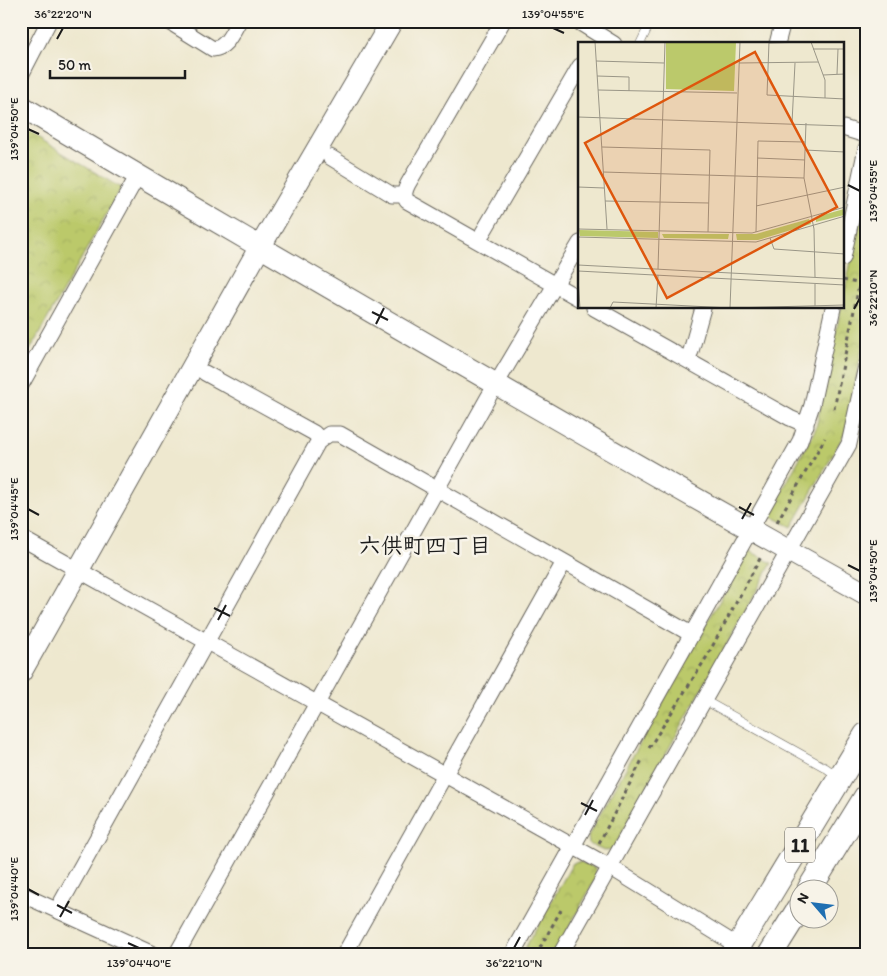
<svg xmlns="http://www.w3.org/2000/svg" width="887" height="976" font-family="Itim,'Klee One',sans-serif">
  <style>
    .park { fill: url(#park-crowns); stroke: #6c7244 }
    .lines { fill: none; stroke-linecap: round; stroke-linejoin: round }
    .lane-casing { stroke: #66635b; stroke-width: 9 }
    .street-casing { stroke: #66635b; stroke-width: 17 }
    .secondary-casing { stroke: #66635b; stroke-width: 23 }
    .primary-casing { stroke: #66635b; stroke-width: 26 }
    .path { stroke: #66635b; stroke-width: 3; stroke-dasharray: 4 4; stroke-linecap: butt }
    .lane { stroke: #fff; stroke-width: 8 }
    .street { stroke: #fff; stroke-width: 15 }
    .secondary { stroke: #fff; stroke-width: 21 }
    .primary { stroke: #fff; stroke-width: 24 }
    .ticks { fill: none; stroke: #1c1c1c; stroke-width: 2 }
    .labels { text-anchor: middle; stroke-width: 5; stroke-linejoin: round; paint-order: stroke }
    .shield { fill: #f7f3e8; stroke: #5e5c59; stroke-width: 1 }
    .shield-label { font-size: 20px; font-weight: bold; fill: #1c1c1c }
    .neighbourhood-label { font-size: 22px; font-weight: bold; fill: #1c1c1c; stroke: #f7f3e8 }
    .inset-road { fill: none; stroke: #9a9687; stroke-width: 1 }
    .view { fill: #de560d; fill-opacity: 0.15; stroke: #de560d; stroke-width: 2.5 }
    .inset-edge { fill: none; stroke: #1c1c1c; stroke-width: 2.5 }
    .neatline { fill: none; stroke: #1c1c1c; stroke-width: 2 }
    .ticks-label { font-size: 12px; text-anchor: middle; fill: #1c1c1c }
  </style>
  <defs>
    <pattern id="park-crowns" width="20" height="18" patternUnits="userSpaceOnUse" patternTransform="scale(1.25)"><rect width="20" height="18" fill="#bbc96b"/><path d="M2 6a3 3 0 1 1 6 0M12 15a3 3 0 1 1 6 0" fill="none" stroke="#a0ac5c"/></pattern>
  </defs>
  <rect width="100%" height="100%" fill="#f7f3e8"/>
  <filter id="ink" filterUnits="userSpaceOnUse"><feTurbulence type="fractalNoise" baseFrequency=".02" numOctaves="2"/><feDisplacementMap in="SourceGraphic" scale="10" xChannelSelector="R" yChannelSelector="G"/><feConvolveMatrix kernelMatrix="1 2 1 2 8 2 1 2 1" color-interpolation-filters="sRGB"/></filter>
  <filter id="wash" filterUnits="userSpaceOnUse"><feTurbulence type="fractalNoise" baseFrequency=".0096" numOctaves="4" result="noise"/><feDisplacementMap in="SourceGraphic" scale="20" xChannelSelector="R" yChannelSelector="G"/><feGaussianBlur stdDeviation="1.12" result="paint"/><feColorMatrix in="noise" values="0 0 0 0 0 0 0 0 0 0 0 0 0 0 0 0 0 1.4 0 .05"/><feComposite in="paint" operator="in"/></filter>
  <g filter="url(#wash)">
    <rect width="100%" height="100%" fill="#eee8cf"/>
    <!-- park -->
    <path class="park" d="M21,128L121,188L21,366Z
      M866,191V329L845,433L792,527L769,515L816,428L841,308H843V299Z
      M748,550L772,563L613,849L604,851L589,844L588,836Z
      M581,862L595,868L597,876L554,955H521L573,863Z"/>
  </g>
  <g filter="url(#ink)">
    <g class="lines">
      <defs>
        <path id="lane" d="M640,44L651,21
          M704,700L826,768L837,776"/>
        <path id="street" d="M168,21L213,49C227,48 232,32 239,21
          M503,21L408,184C405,190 403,195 407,201L580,299
          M577,21L614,44
          M777,44L783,21
          M21,75L49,21
          M843,128L866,135
          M330,157L392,195H405
          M478,241L580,66
          M843,258L866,148
          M594,308L790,418L806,425
          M687,360L691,351L703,308
          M205,373L314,433L321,440
          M21,385L138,175
          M21,538L610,867L738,946
          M21,894L155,955
          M57,910L318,442L329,434H340L691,634
          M176,955L489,396L580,243
          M344,955L564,562
          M512,955L800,441L812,405L833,308
          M560,955L849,444L866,366"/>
        <path id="secondary" d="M21,106C301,272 582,436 866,594
          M21,672L260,247L392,21"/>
        <path id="primary" d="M810,888L866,797
          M733,955L866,735
          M770,955L800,907"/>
      </defs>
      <!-- lane casing -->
      <use href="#lane" class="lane-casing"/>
      <!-- street casing -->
      <use href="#street" class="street-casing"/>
      <!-- secondary casing -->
      <use href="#secondary" class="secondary-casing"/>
      <!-- primary casing -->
      <use href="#primary" class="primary-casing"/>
      <!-- path -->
      <path class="path" d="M843,280L866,285
        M834,409L866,251
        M777,522L825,438
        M649,748L706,658L762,555
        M599,843L642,760
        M536,955L561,910"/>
      <!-- lane -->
      <use href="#lane" class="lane"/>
      <!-- street -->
      <use href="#street" class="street"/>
      <!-- secondary -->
      <use href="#secondary" class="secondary"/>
      <!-- primary -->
      <use href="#primary" class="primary"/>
    </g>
  </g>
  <!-- ticks -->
  <path class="ticks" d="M553,28L564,33M57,39L63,28M28,129L39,134M848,185L860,191M854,309L860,298M372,312L388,320M376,324L384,308M739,507L754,515M28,509L39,515M742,519L751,503M848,565L860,571M214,608L230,616M218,620L226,605M581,803L597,811M585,815L593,800M28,889L39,895M57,905L72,913M60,917L69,901M128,943L139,948M514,948L520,937"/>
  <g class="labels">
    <!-- shield labels -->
    <rect class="shield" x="785" y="827.5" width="30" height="35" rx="4"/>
    <g class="shield-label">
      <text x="800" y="852">11</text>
    </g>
    <!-- neighbourhood labels -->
    <g class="neighbourhood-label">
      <text x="425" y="553">六供町四丁目</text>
    </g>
  </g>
  <!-- overview -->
  <g transform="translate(578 42)">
    <rect width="266" height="266" fill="#eee8cf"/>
    <path d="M88,0H158L156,49L88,47ZM266,167V173L238,180V175ZM231,177L233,182L180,198H159L158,192H178ZM1,188L80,190V196L2,194ZM84,192H151L150,197L86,196Z" fill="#bbc96b"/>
    <path class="inset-road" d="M17,0L29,187M191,0L189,53L267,57M233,0L247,38V56M191,1L231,0M235,7H267M18,19L86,21M161,21L240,20M259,32L260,7M245,33L267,32M19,34L51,35V49M20,48L159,51M0,75L267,84M214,81L217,21M228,81L226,136L236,187L237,235M24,105L132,108L130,190M227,108L267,110M179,116L227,118M25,130L226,136M0,145L26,146M27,159L131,161M178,164L267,145M0,187L174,191L267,165M178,190L180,99L227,100M0,195L178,200L267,174M192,196L196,207L267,212M0,223L267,237M80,227L87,0M0,229L267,243M0,236L2,266M237,242V264M32,266L35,260L152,266L267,263M78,266L80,233M152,266L162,0"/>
    <path class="view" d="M177,10L259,165L89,256L7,101Z"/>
    <rect width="266" height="266" class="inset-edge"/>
  </g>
  <!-- margin -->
  <rect width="887" height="976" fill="none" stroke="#f7f3e8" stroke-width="55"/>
  <!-- north arrow -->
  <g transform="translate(814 904) rotate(298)"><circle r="24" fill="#f7f3e8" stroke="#9f9d96"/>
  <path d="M0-4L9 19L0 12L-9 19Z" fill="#1f6fb2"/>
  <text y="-8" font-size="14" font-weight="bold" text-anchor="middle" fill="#1c1c1c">N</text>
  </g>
  <!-- scale -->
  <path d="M50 70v8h135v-8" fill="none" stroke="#1c1c1c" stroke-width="2.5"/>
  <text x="58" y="70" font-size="15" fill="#1c1c1c" stroke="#f7f3e8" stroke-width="4" paint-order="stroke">50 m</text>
  <rect x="28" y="28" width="832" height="920" class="neatline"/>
  <g class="ticks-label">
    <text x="63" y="18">36°22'20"N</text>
    <text x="553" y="18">139°04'55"E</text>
    <text transform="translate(14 129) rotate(-90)" y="4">139°04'50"E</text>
    <text transform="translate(873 191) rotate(-90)" y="4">139°04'55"E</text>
    <text transform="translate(873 298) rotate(-90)" y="4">36°22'10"N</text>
    <text transform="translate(14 509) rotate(-90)" y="4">139°04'45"E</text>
    <text transform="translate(873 571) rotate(-90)" y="4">139°04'50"E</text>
    <text transform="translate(14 889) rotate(-90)" y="4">139°04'40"E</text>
    <text x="139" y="967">139°04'40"E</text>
    <text x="514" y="967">36°22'10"N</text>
  </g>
</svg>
